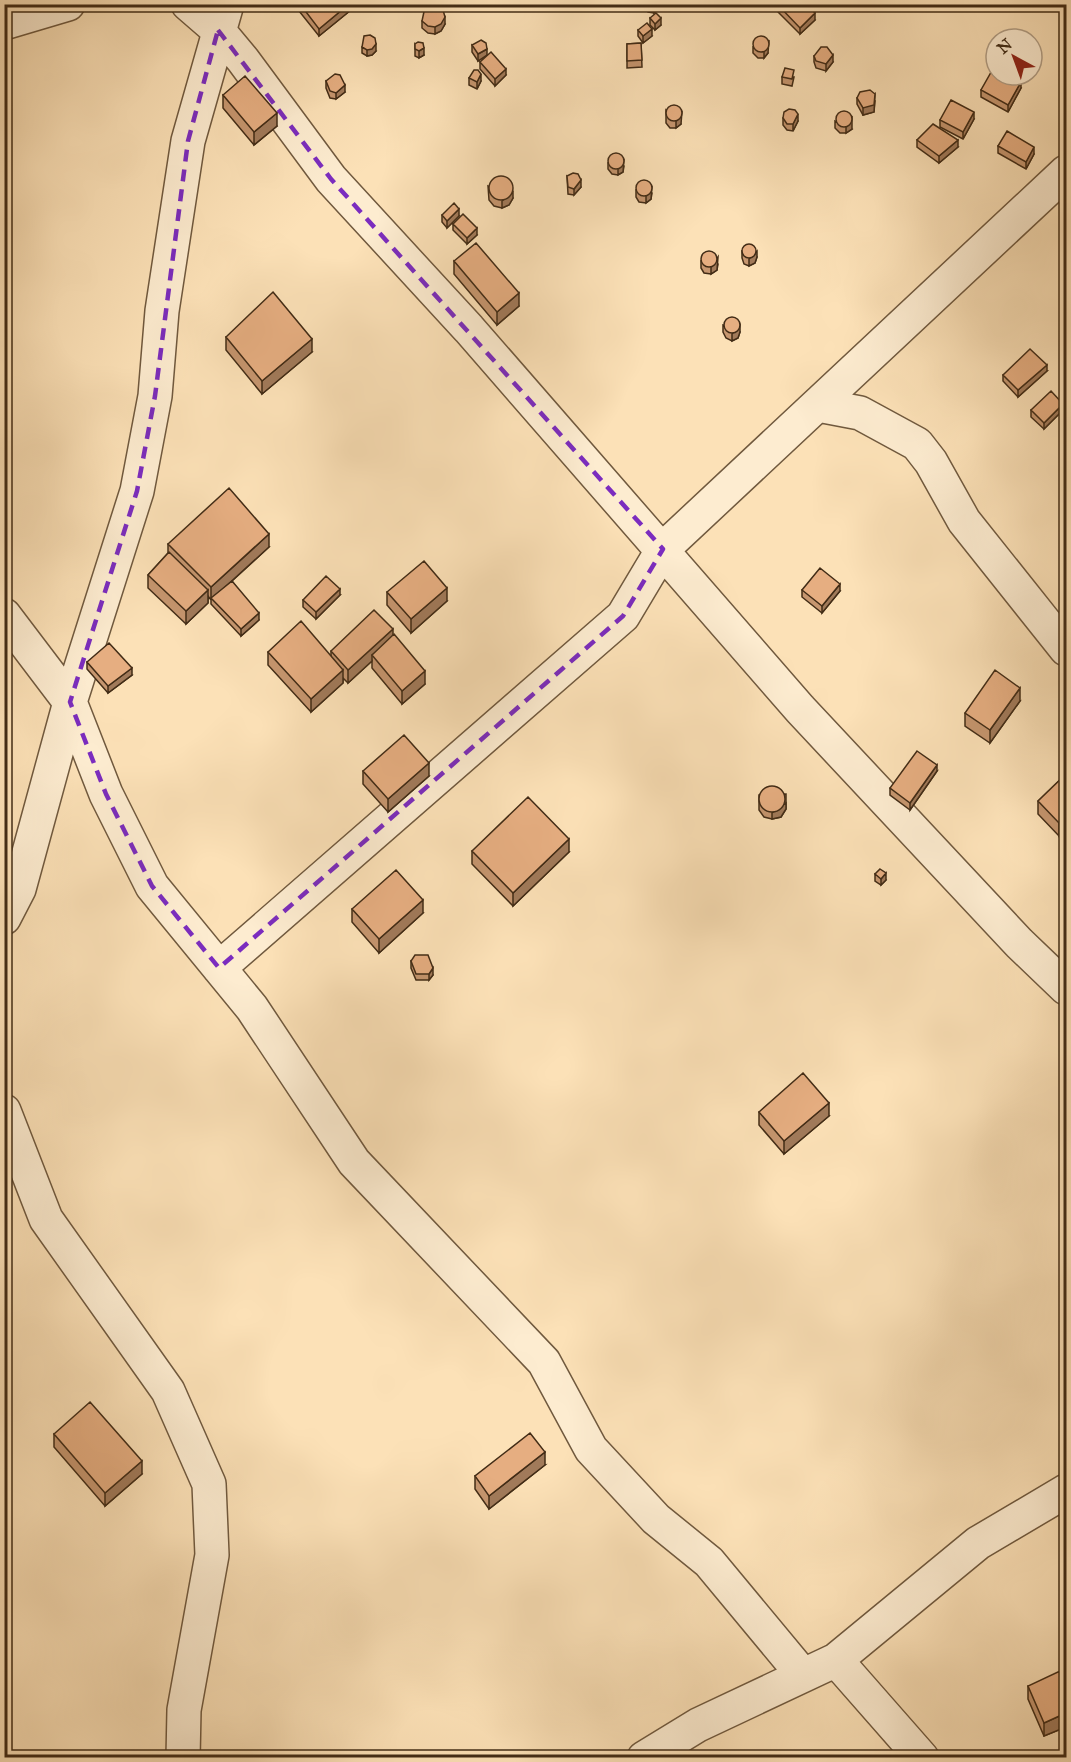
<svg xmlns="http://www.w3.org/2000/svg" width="1071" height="1762" font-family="'IM FELL Great Primer',serif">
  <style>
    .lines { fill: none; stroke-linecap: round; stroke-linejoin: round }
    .street-casing { stroke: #70593e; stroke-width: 36 }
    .street { stroke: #fdecd0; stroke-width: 33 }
    .wall { fill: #c6966f; stroke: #422c16; stroke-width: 1.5 }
    .shaded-wall { fill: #a17a5a; stroke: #422c16; stroke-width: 1.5 }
    .building { fill: #e6ae81; stroke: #422c16; stroke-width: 1.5 }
    .marked { fill: none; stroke: #7b2cbf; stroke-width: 4.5; stroke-dasharray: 12 8; stroke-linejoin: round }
  </style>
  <rect width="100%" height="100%" fill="#fce1b7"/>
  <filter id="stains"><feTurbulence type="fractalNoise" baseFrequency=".00333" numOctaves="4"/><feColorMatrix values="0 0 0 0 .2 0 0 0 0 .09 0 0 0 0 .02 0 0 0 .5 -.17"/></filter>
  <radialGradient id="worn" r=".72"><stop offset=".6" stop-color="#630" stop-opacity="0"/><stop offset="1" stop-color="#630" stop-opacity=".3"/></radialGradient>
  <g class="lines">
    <defs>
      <path id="street" d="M188,4L218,30L243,60L331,179L469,329L800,709L1019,943L1066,988
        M4,23L68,4
        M818,405L860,413L917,444L931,462L964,521L1066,649
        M4,615L70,702L106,794L152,886L252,1008L354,1162L544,1362L591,1449L656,1519L709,1562L802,1674
        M4,918L19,889L70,702L137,491L155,396L162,311L188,141L227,4
        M219,968L623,616L663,549L1066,172
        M4,1111L46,1219L168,1391L209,1484L212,1555L184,1710L183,1758
        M836,1660L922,1758
        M644,1758L698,1725L836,1660L978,1543L1066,1491"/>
    </defs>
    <!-- street casing -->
    <use href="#street" class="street-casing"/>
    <!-- street -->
    <use href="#street" class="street"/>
  </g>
  <!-- wall -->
  <path class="wall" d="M299,4H351V10L319,36L299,11Z
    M644,4H660L659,8L654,13L648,12L644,7Z
    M778,5L815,20L800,34L778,12Z
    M650,18L661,25L655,30L650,25Z
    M422,21L445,24L441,31L435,34L428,33L422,28Z
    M638,30L652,36L643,43L638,36Z
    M641,43L642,67L627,68V44Z
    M415,44L424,55L419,58L415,56Z
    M472,45L487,55L478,61L472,52Z
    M362,47L376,51L372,55L367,56L362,53Z
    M753,47L768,53L764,58H758L753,53Z
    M814,56L833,62L826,71L816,68L814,62Z
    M480,62L506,75L495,86L480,69Z
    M782,77H794L792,86L782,84Z
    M469,78L481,81L477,89L469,85Z
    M326,81L345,92L336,99L330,98L326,88Z
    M1021,88L1008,112L981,97V90Z
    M223,95L277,126L254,145L223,108Z
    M857,98L875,101L874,112L863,115L857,104Z
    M666,110L681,124L676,128H670L666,123Z
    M783,118L798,121L793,131L787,130L783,125Z
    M974,119L963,139L940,127V120Z
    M835,121L852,129L846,133H840L835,128Z
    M917,140L958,147L939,163L917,147Z
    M998,146L1034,154L1026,169L998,153Z
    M608,163L624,166L623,172L618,175L612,174L608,169Z
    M567,176L581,187L574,195L568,194Z
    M488,186L513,198L509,205L502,208L494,206L489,200Z
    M636,190L652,193L651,199L646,203L639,202L636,197Z
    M442,215L459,216L447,228L442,222Z
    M453,224L477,235L467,244L453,230Z
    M742,251L757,257L755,263L749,266L744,264L742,258Z
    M454,261L519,306L497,325L454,274Z
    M701,261L718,264L717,270L711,274L704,273L701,268Z
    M723,325L740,332L738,338L732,341L726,338L723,332Z
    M226,337L312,352L262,394L226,350Z
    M1047,371L1018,397L1003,381V375Z
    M1031,410H1063L1044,429L1031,417Z
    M168,544L269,547L232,581L259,620L241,636L211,604V600L208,596V603L186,624L148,588V575L168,553Z
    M802,590L840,591L822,613L802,597Z
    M387,592L447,601L411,633L387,605Z
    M340,595L316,619L303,607V600Z
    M393,635L425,684L402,704L372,668V661L348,683L343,678V683L311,712L268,665V652L331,656V651Z
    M87,662L132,675L108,693L87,669Z
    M1020,701L990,743L965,726V713Z
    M363,771L429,776L388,812L363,784Z
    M937,771L910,810L890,795V788Z
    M1066,774V829L1059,836L1038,814V801Z
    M786,794V809L781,817L772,819L764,817L759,810V795Z
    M472,851L569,852L513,906L472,864Z
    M875,874L886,880L881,885L875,881Z
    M352,909L423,913L379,953L352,922Z
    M411,961L433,975L429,980H416L411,968Z
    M1066,968V985L1061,981V974Z
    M759,1112L829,1116L784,1154L759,1125Z
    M54,1434L142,1474L105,1506L54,1447Z
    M545,1465L489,1509L475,1489V1476Z
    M1066,1685V1727L1044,1736L1028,1699V1686Z"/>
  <!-- shaded-wall -->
  <path class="shaded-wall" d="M349,4H351V10L319,36V29Z
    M656,4H660L659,8L654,13V6Z
    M815,13V20L800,34V28Z
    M445,17V24L441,31L435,34V27Z
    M661,18V25L655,30V24Z
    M652,29V36L643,43V36Z
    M769,40L768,53L764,58V51Z
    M376,44V51L372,55L367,56V50Z
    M424,48V55L419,58V51Z
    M487,49V55L478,61V54Z
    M833,55V62L826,71V64Z
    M506,69V75L495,86V79Z
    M481,74V81L477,89V82Z
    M1021,82V88L1008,112V105Z
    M345,85V92L336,99V93Z
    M875,94L874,112L863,115V108Z
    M682,111L681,124L676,128V121Z
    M974,112V119L963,139V132Z
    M277,113V126L254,145V132Z
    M798,114V121L793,131V124Z
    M852,116V129L846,133V127Z
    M958,140V147L939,163V156Z
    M1034,147V154L1026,169V162Z
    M624,159L623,172L618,175V169Z
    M581,180V187L574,195V189Z
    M652,186L651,199L646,203V196Z
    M513,192V198L509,205L502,208V201Z
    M459,209V216L447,228V221Z
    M477,228V235L467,244V238Z
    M757,251V257L755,263L749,266V259Z
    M718,257L717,270L711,274V267Z
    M519,293V306L497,325V312Z
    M740,325V332L738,338L732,341V334Z
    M312,339V352L262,394V381Z
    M1047,365V371L1018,397V390Z
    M1063,404V410L1044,429V423Z
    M269,534V547L212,599L211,598V600V587Z
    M840,584V591L822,613V606Z
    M447,588V601L411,633V619Z
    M340,589V595L316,619V612Z
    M208,590V603L186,624V611Z
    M259,613V620L241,636V629Z
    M393,629V642L372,655V661L348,683V670Z
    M132,668V675L108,693V686Z
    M343,670V683L311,712V699Z
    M425,671V684L402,704V691Z
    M1020,688V701L990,743V730Z
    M429,763V776L388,812V799Z
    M937,765V771L910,810V803Z
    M786,803V809L781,817L772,819V813Z
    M1066,816V829L1059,836V823Z
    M569,839V852L513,906V893Z
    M886,873V880L881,885V879Z
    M423,900V913L379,953V939Z
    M433,968V975L429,980V974Z
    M829,1103V1116L784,1154V1141Z
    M545,1452V1465L489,1509V1496Z
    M142,1461V1474L105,1506V1493Z
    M1066,1713V1727L1044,1736V1723Z"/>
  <!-- building -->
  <path class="building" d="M300,4H349L319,29Z
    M430,4H433L443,10L445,17L441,24L435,27L428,26L422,21L425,7Z
    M779,4H806L815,13L800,28L778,5Z
    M656,13L661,18L655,24L650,18Z
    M647,23L652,29L643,36L638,30Z
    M370,35L375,38L376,44L372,49L367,50L362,47L364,36Z
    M753 44a8 8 0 1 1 16 0a8 8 0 1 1-16 0Z
    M481,40L486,43L487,49L478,54L472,45Z
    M418,42L423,43L424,48L419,51L415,49V44Z
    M641,43L642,60L627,61V44Z
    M821,47H827L833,55L826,64L816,61L814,56Z
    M491,52L506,69L495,79L480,62Z
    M994,67L996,68V75H1009L1021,82L1008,105L981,90Z
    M785,68L794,70L792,79L782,77Z
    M474,70H478L481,74L477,82L469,78Z
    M335,74L340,75L345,85L336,93L330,91L326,81Z
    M245,76L277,113L254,132L223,95Z
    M870,90L875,94L874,105L863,108L857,98L860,92Z
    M951,100L974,112L963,132L940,120Z
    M666 113a8 8 0 1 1 16 0a8 8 0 1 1-16 0Z
    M789,109L795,110L798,114L793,124H787L783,118L784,112Z
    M836 119a8 8 0 1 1 16 0a8 8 0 1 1-16 0Z
    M933,124L958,140L939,156L917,140Z
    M1007,131L1034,147L1026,162L998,146Z
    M608 161a8 8 0 1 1 16 0a8 8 0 1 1-16 0Z
    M573,173L578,174L581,180L574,189L568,187L567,176Z
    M489 188a12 12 0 1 1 24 0a12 12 0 1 1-24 0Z
    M636 188a8 8 0 1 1 16 0a8 8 0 1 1-16 0Z
    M454,203L459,209L447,221L442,215Z
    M463,214L477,228L467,238L453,224Z
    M476,243L519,293L497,312L454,261Z
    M742 251a7 7 0 1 1 14 0a7 7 0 1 1-14 0Z
    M701 259a8 8 0 1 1 16 0a8 8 0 1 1-16 0Z
    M273,292L312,339L262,381L226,337Z
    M724 325a8 8 0 1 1 16 0a8 8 0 1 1-16 0Z
    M1030,349L1047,365L1018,390L1003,375Z
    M1051,391L1063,404L1044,423L1031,410Z
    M229,488L269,534L211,587L168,544Z
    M169,552L208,590L186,611L148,575Z
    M424,561L447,588L411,619L387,592Z
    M820,568L840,584L822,606L802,590Z
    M326,576L340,589L316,612L303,600Z
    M232,581L259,613L241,629L211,598Z
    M374,610L393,629L348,670L331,651Z
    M301,621L343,670L311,699L268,652Z
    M394,634L425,671L402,691L372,655Z
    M109,643L132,668L108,686L87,662Z
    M995,670L1020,688L990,730L965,713Z
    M404,735L429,763L388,799L363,771Z
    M917,751L937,765L910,803L890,788Z
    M1066,774V816L1059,823L1038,801Z
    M759 799a13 13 0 1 1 26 0a13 13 0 1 1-26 0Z
    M528,797L569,839L513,893L472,851Z
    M880,869L886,873L881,879L875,874Z
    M396,870L423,900L379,939L352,909Z
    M415,955H428L433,968L429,974H416L411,961Z
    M1066,968V978L1061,974Z
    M803,1073L829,1103L784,1141L759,1112Z
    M90,1402L142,1461L105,1493L54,1434Z
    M530,1433L545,1452L489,1496L475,1476Z
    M1060,1671L1066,1685V1713L1044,1723L1028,1686Z"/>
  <!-- marked area -->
  <path class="marked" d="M218,30L331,179L663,549L623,616L219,968L152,886L106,794L70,702L137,491L155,396L188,141Z"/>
  <!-- margin -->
  <rect width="1071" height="1762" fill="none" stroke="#fce1b7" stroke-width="24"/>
  <rect x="6" y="6" width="1059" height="1750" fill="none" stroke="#422c16" stroke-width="3"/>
  <rect x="12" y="12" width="1047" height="1738" fill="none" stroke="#422c16" stroke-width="1.5"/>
  <!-- north arrow -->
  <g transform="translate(1014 57) rotate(319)"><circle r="28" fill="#fdecd0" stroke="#b29f86" stroke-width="1.5"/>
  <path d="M0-4.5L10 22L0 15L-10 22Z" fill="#8f2418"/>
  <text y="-9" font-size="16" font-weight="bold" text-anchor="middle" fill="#422c16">N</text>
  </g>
  <rect width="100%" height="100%" filter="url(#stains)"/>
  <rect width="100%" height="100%" fill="url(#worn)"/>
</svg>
